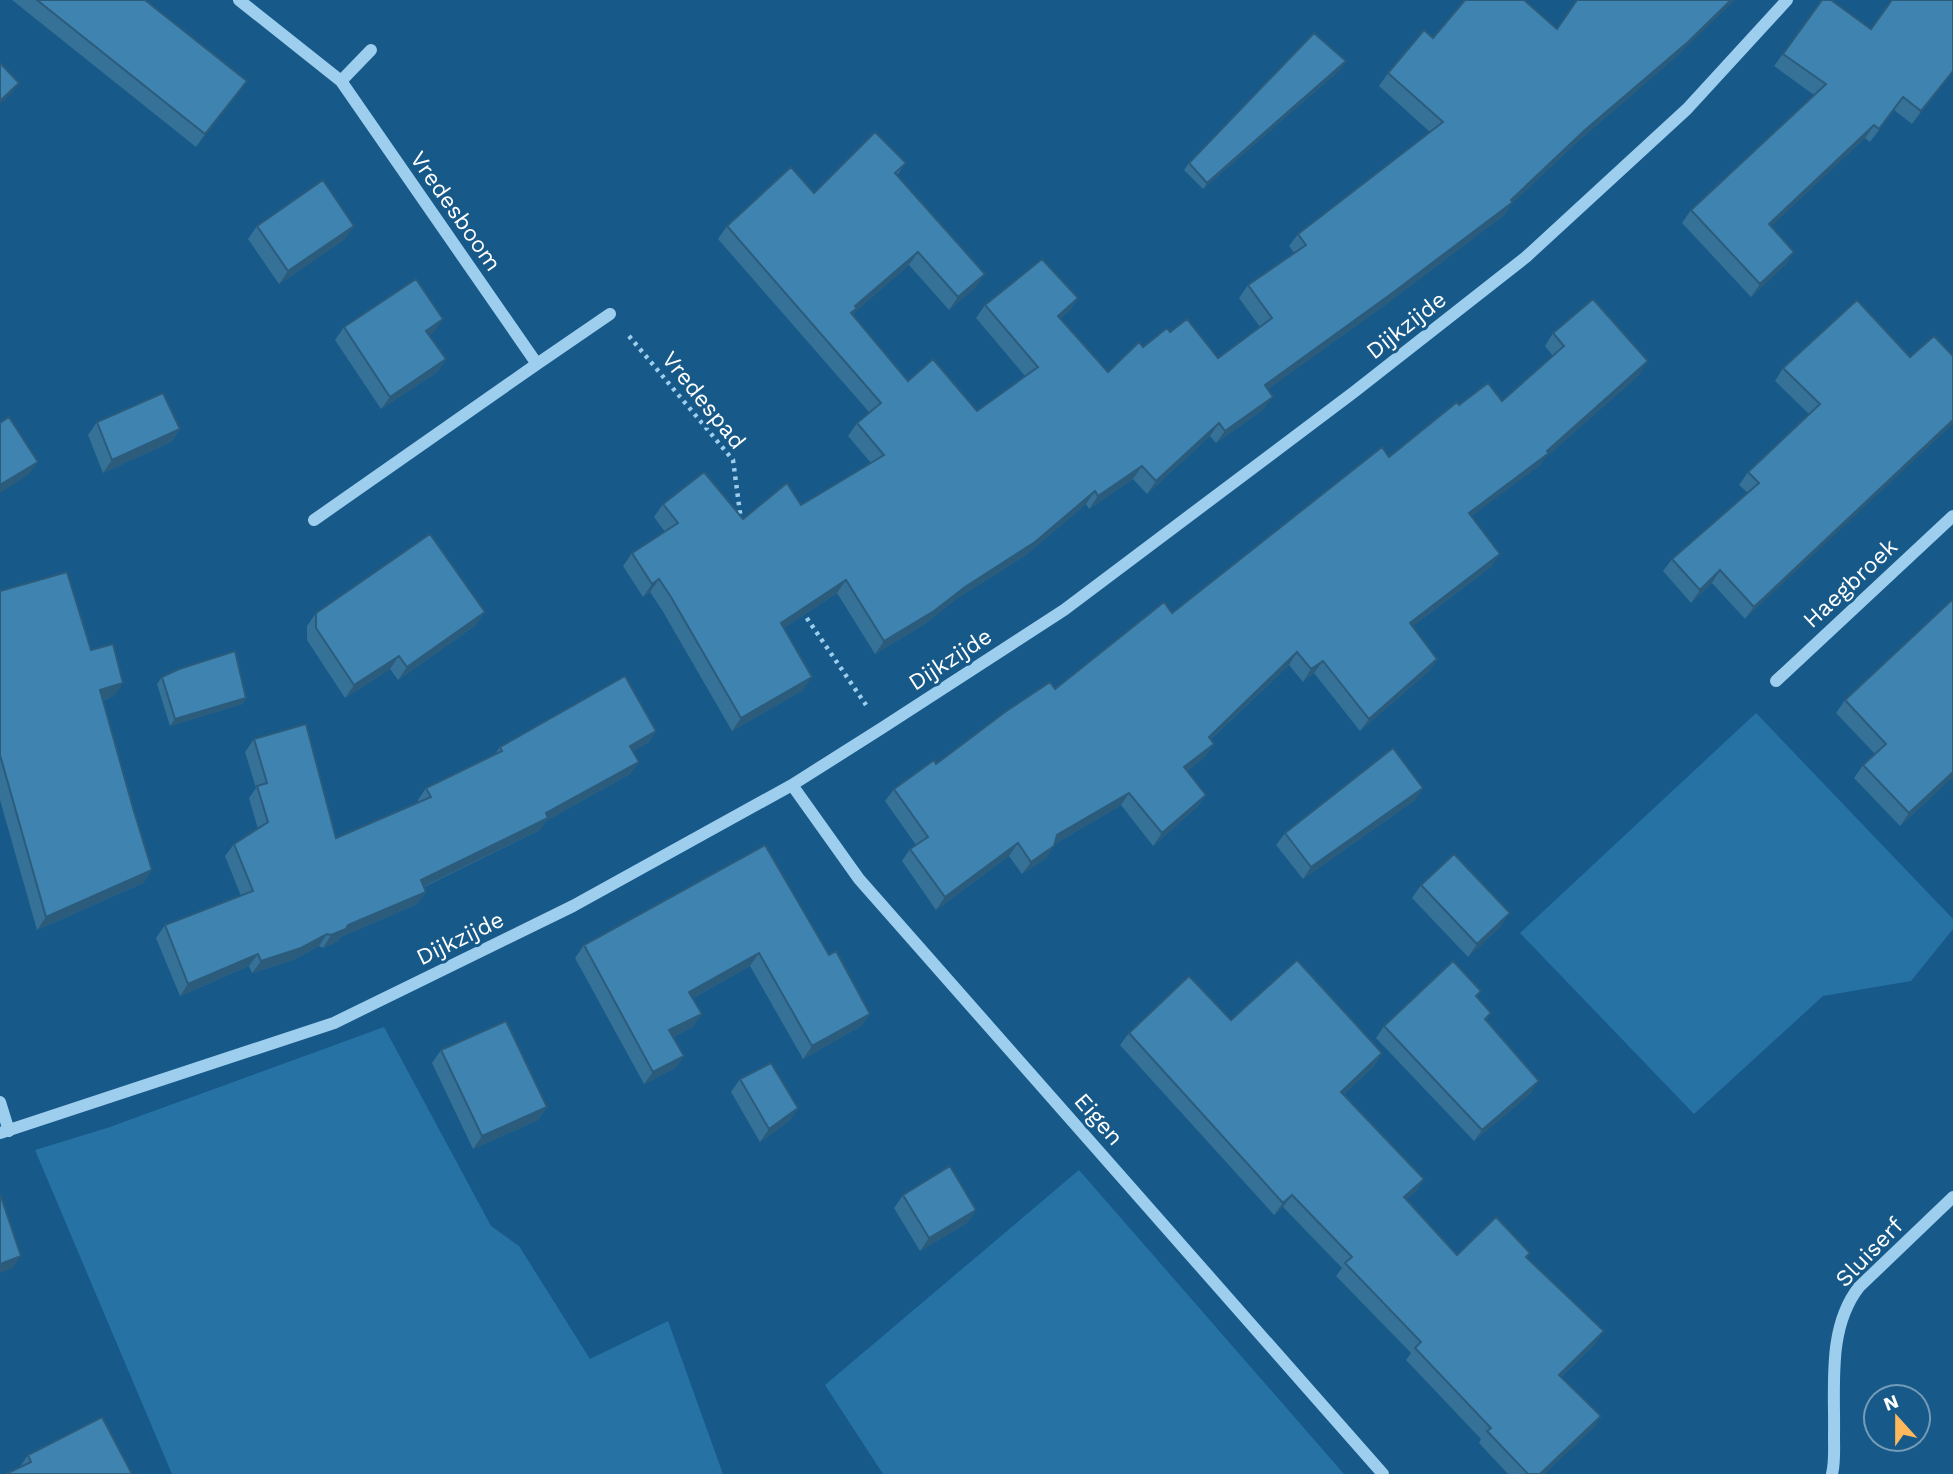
<svg xmlns="http://www.w3.org/2000/svg" width="1953" height="1474" font-family="'Work Sans',sans-serif">
  <style>
    .green { fill: #2772a5 }
    .lines { fill: none; stroke-linecap: round; stroke-linejoin: round }
    .path { stroke: #9eceee; stroke-width: 4.5; stroke-dasharray: 3.5 5; stroke-linecap: butt }
    .minor { stroke: #9eceee; stroke-width: 12 }
    .wall { fill: #367198 }
    .shaded-wall { fill: #2c5c7c }
    .building { fill: #3f83b1; stroke: #2c5c7c; stroke-width: 2 }
    .labels { text-anchor: middle; stroke-width: 6; stroke-linejoin: round; paint-order: stroke }
    .street-label { font-size: 23px; fill: #fff; stroke: #175988 }
  </style>
  <rect width="100%" height="100%" fill="#175988"/>
  <!-- green -->
  <path class="green" d="M1756,713L1953,919V929L1911,981L1823,996L1694,1114L1520,933Z
    M384,1027L491,1226L519,1246L590,1359L668,1321L723,1474H172L35,1150L107,1128Z
    M1079,1170L1344,1474H883L825,1385Z"/>
  <g class="lines">
    <!-- path -->
    <path class="path" d="M629,336L733,460L741,520
      M802,611L866,705"/>
    <!-- minor -->
    <path class="minor" d="M239,0L341,81L537,364L610,314
      M341,81L371,50
      M314,520L537,364
      M1776,681L1953,516
      M792,785L859,879L1383,1474
      M0,1102L9,1131
      M0,1133L334,1023L573,906L792,785L882,728L1064,610L1354,392L1526,257L1687,109L1787,0
      M1832,1474C1835,1462 1834,1448 1834,1436C1835,1386 1827,1328 1859,1287L1953,1197"/>
  </g>
  <!-- wall -->
  <path class="wall" d="M12,0H145L238,94L196,147Z
    M1822,0L1871,29L1953,0V72L1912,124L1894,110L1870,142L1865,138L1771,226L1794,252L1785,265L1751,297L1682,223L1691,210L1814,95L1774,66Z
    M1557,28L1679,54L1576,143L1512,203L1504,215L1382,307L1268,389L1264,409L1216,443L1210,436L1147,494L1133,479L1089,509L1086,504L1026,555L956,599L925,624L875,654L837,593L784,628L803,690L732,731L662,610L650,592L643,597L623,566L632,553L665,532L654,517L663,504L743,519L801,505L871,463L848,436L857,423L869,412L718,239L727,226L814,193L906,163L897,175L976,287L949,310L909,265L856,311L852,316L908,381L977,411L1025,376L976,318L985,305L1078,298L1069,311L1060,319L1108,372L1143,347L1170,332L1218,358L1260,327L1239,298L1248,285L1294,253L1289,246L1298,234L1430,132L1379,86L1388,73L1433,38Z
    M1342,68L1203,189L1184,170L1189,163Z
    M257,226L345,239L279,284L248,239Z
    M344,327L434,332L429,335L446,359L437,372L381,409L335,340Z
    M1553,333L1640,374L1545,458L1540,465L1471,516L1492,566L1413,626L1437,659L1429,671L1360,731L1314,673L1303,682L1289,665L1211,739L1206,756L1187,771L1206,795L1197,807L1153,846L1121,805L1055,844L1046,858L1022,874L1009,856L936,910L902,861L910,849L916,845L885,801L894,789L936,764L1172,613L1459,405L1502,401L1553,356L1545,346Z
    M1953,356L1745,619L1712,583L1691,603L1663,571L1672,559L1748,493L1739,485L1748,472L1809,414L1775,381L1783,368L1910,357Z
    M97,422L180,429L171,442L103,473L88,435Z
    M0,591L91,650L114,696L103,700L133,808L152,870L143,883L37,930L0,800Z
    M316,613L476,625L398,680L390,669L345,698L307,640V626Z
    M162,677L246,698L242,704L170,726L157,684Z
    M1845,700L1953,777L1900,826L1854,778L1863,765L1875,754L1836,713Z
    M656,731L648,743L633,751L639,762L630,774L546,821L540,830L424,887L426,892L417,904L341,937L338,941L323,948L319,946L293,960L252,973L249,966L180,996L156,938L165,925L241,896L225,856L234,844L258,829L249,798L256,788L245,752L254,739L336,838L418,802V800L426,788L495,754L500,747Z
    M1415,800L1303,879L1276,845L1285,833Z
    M1421,885L1501,926L1468,957L1412,898Z
    M584,945L829,955L870,1014L861,1026L803,1059L750,966L693,998V1027L673,1037L684,1056L675,1068L644,1084L575,958Z
    M1477,998L1491,1013L1486,1020L1531,1093L1474,1141L1376,1038L1384,1026Z
    M1231,1020L1382,1053L1374,1066L1344,1094L1424,1179L1415,1192L1406,1199L1457,1255L1530,1253L1527,1258L1595,1344L1561,1377L1601,1416L1593,1428L1544,1474H1508L1479,1443L1481,1439L1406,1360L1411,1353L1336,1276L1342,1268L1283,1207L1274,1215L1120,1045L1129,1033Z
    M441,1050L547,1107L538,1120L473,1149L432,1063Z
    M740,1079L798,1108L789,1121L760,1142L731,1092Z
    M903,1195L976,1210L967,1223L920,1251L894,1208Z
    M28,1455L132,1474L19,1468Z"/>
  <!-- shaded-wall -->
  <path class="shaded-wall" d="M1731,0H1735L1679,54L1576,143L1512,203L1504,215L1382,307L1256,398L1265,385L1511,200L1585,130Z
    M1346,61L1342,68L1203,189L1207,183Z
    M1953,71V72L1912,124L1921,111Z
    M247,81L238,94L196,147L205,134Z
    M19,83L11,94L0,104V101Z
    M1874,125L1865,138L1760,237L1769,224Z
    M354,226L345,239L279,284L288,271Z
    M918,252L909,265L856,311L848,321L842,326L855,306Z
    M1794,252L1785,265L1751,297L1760,284Z
    M985,274L976,287L949,310L958,297Z
    M1078,298L1069,311L1049,329L1058,316Z
    M443,319L434,332L417,344L426,331Z
    M446,359L437,372L381,409L390,397Z
    M1648,361L1640,374L1545,458L1540,465L1460,525L1469,513L1547,451Z
    M1273,397L1264,409L1216,443L1225,431Z
    M1953,420V424L1745,619L1754,607Z
    M1219,423L1210,436L1147,494L1156,481Z
    M180,429L171,442L103,473L112,460Z
    M38,462L29,474L0,493V485Z
    M1142,466L1133,479L1089,509L1098,496Z
    M1095,491L1086,504L1026,555L956,599L925,624L875,654L884,641L965,587Z
    M1500,554L1492,566L1401,635L1410,623Z
    M1720,570L1712,583L1691,603L1700,590Z
    M659,579L650,592L643,597L652,584Z
    M846,580L837,593L772,636L781,623Z
    M485,612L476,625L398,680L407,667Z
    M1297,652L1289,665L1200,749L1209,737Z
    M399,656L390,669L345,698L354,685Z
    M1437,659L1429,671L1360,731L1369,719Z
    M1323,661L1314,673L1303,682L1311,669Z
    M812,677L803,690L732,731L741,718Z
    M123,683L114,696L91,703L100,690Z
    M246,698L242,704L170,726L175,719Z
    M656,731L648,743L621,758L630,746Z
    M1214,744L1206,756L1175,780L1184,767Z
    M639,762L630,774L546,821L540,830L412,892L421,880L546,813Z
    M1953,772V777L1900,826L1909,813Z
    M1423,788L1415,800L1303,879L1311,867Z
    M1129,793L1121,805L1048,848L1057,835Z
    M1206,795L1197,807L1153,846L1162,833Z
    M1018,843L1009,856L936,910L945,897Z
    M1054,846L1046,858L1022,874L1031,862Z
    M152,870L143,883L37,930L46,917Z
    M426,892L417,904L341,937L338,941L323,948L331,935L348,925Z
    M1510,913L1501,926L1468,957L1477,944Z
    M327,934L319,946L293,960L252,973L261,961Z
    M759,953L750,966L680,1005L689,992Z
    M258,954L249,966L180,996L188,984Z
    M702,1014L693,1027L661,1043L669,1030Z
    M870,1014L861,1026L803,1059L812,1046Z
    M1382,1053L1374,1066L1333,1104L1341,1092Z
    M684,1056L675,1068L644,1084L653,1072Z
    M1539,1081L1531,1093L1474,1141L1482,1130Z
    M547,1107L538,1120L473,1149L482,1136Z
    M798,1108L789,1121L760,1142L769,1129Z
    M1424,1179L1415,1192L1395,1209L1404,1197Z
    M1292,1195L1283,1207L1274,1215L1283,1203Z
    M976,1210L967,1223L920,1251L929,1238Z
    M21,1256L13,1268L0,1273V1264Z
    M1604,1331L1595,1344L1550,1387L1559,1375Z
    M1601,1416L1593,1428L1544,1474H1540Z"/>
  <!-- building -->
  <path class="building" d="M37,0H145L247,81L205,134Z
    M1465,0H1524L1557,29L1577,0H1731L1688,42L1585,130L1511,200L1513,202L1391,294L1265,385L1273,397L1225,431L1219,423L1156,481L1142,466L1098,496L1095,491L1035,542L965,587L934,611L884,641L846,580L781,623L812,677L741,718L671,597L659,579L652,584L632,553L678,523L663,504L704,472L743,519L787,483L801,505L884,455L857,423L881,403L727,226L791,167L814,193L875,132L906,163L895,173L985,274L958,297L918,252L855,306L857,308L851,313L908,381L933,359L977,411L1038,367L985,305L1042,259L1078,298L1058,316L1108,372L1139,342L1143,347L1167,328L1170,332L1187,319L1218,358L1272,318L1248,285L1306,245L1298,234L1443,122L1388,73L1424,30L1433,38Z
    M1822,0H1831L1871,29L1892,0H1953V71L1921,111L1903,97L1879,129L1874,125L1769,224L1794,252L1760,284L1691,210L1826,84L1783,54Z
    M1314,33L1346,61L1207,183L1189,163Z
    M0,63L19,83L0,101Z
    M323,180L354,226L288,271L257,226Z
    M416,279L443,319L426,331L446,359L390,397L344,327Z
    M1593,299L1648,361L1547,451L1549,453L1469,513L1500,554L1410,623L1437,659L1369,719L1323,661L1311,669L1297,652L1209,737L1214,744L1184,767L1206,795L1162,833L1129,793L1057,835L1054,846L1031,862L1018,843L945,897L910,849L928,837L894,789L934,760L936,764L1005,712L1050,682L1055,689L1164,602L1172,613L1382,447L1389,457L1457,402L1459,405L1488,383L1502,401L1564,346L1553,333Z
    M1857,300L1910,357L1934,336L1953,356V420L1754,607L1720,570L1700,590L1672,559L1759,483L1748,472L1820,404L1783,368Z
    M163,393L180,429L112,460L97,422Z
    M9,417L38,462L0,485V423Z
    M430,534L485,612L407,667L399,656L354,685L316,628V613Z
    M67,572L91,650L113,644L123,683L100,690L133,808L152,870L46,917L0,755V591Z
    M1953,599V772L1909,813L1863,765L1886,744L1845,700Z
    M235,651L246,698L175,719L162,677L179,669Z
    M625,676L656,731L630,746L639,762L546,813L548,818L421,880L426,892L348,925L346,929L331,935L327,934L301,948L261,961L258,954L188,984L165,925L253,891L234,844L268,822L257,786L267,783L254,739L306,724L336,838L431,797L426,788L502,751L500,747Z
    M1393,748L1423,788L1311,867L1285,833Z
    M765,845L829,955L836,951L870,1014L812,1046L759,953L689,992L702,1014L669,1030L684,1056L653,1072L584,945Z
    M1454,854L1510,913L1477,944L1421,885Z
    M1297,960L1382,1053L1341,1092L1424,1179L1404,1197L1457,1255L1496,1217L1530,1253L1526,1257L1604,1331L1559,1375L1601,1416L1540,1474H1528L1487,1431L1491,1428L1415,1348L1421,1342L1345,1263L1352,1257L1292,1195L1283,1203L1129,1033L1189,976L1231,1020Z
    M1453,961L1481,991L1476,996L1491,1013L1485,1019L1539,1081L1482,1130L1384,1026Z
    M506,1021L547,1107L482,1136L441,1050Z
    M771,1063L798,1108L769,1129L740,1079Z
    M950,1166L976,1210L929,1238L903,1195Z
    M0,1194L21,1256L0,1264Z
    M102,1417L132,1474H6L31,1462L28,1455Z"/>
  <g class="labels">
    <!-- street labels -->
    <g class="street-label">
      <text transform="translate(456 211) rotate(55)" y="8">Vredesboom</text>
      <text transform="translate(1406 325) rotate(-38)" y="8">Dijkzijde</text>
      <text transform="translate(704 400) rotate(51)" y="8">Vredespad</text>
      <text transform="translate(1850 583) rotate(-43)" y="8">Haegbroek</text>
      <text transform="translate(950 659) rotate(-33)" y="8">Dijkzijde</text>
      <text transform="translate(460 938) rotate(-26)" y="8">Dijkzijde</text>
      <text transform="translate(1099 1119) rotate(49)" y="8">Eigen</text>
      <text transform="translate(1869 1252) rotate(-46)" y="8">Sluiserf</text>
    </g>
  </g>
  <!-- north arrow -->
  <g transform="translate(1897 1418) rotate(339)"><circle r="33" fill="#175988" stroke="#749bb8" stroke-width="2"/>
  <path d="M0-5L12 26L0 18L-12 26Z" fill="#ffb85b"/>
  <text y="-10" font-size="19" font-weight="bold" text-anchor="middle" fill="#ffffff">N</text>
  </g>
</svg>
